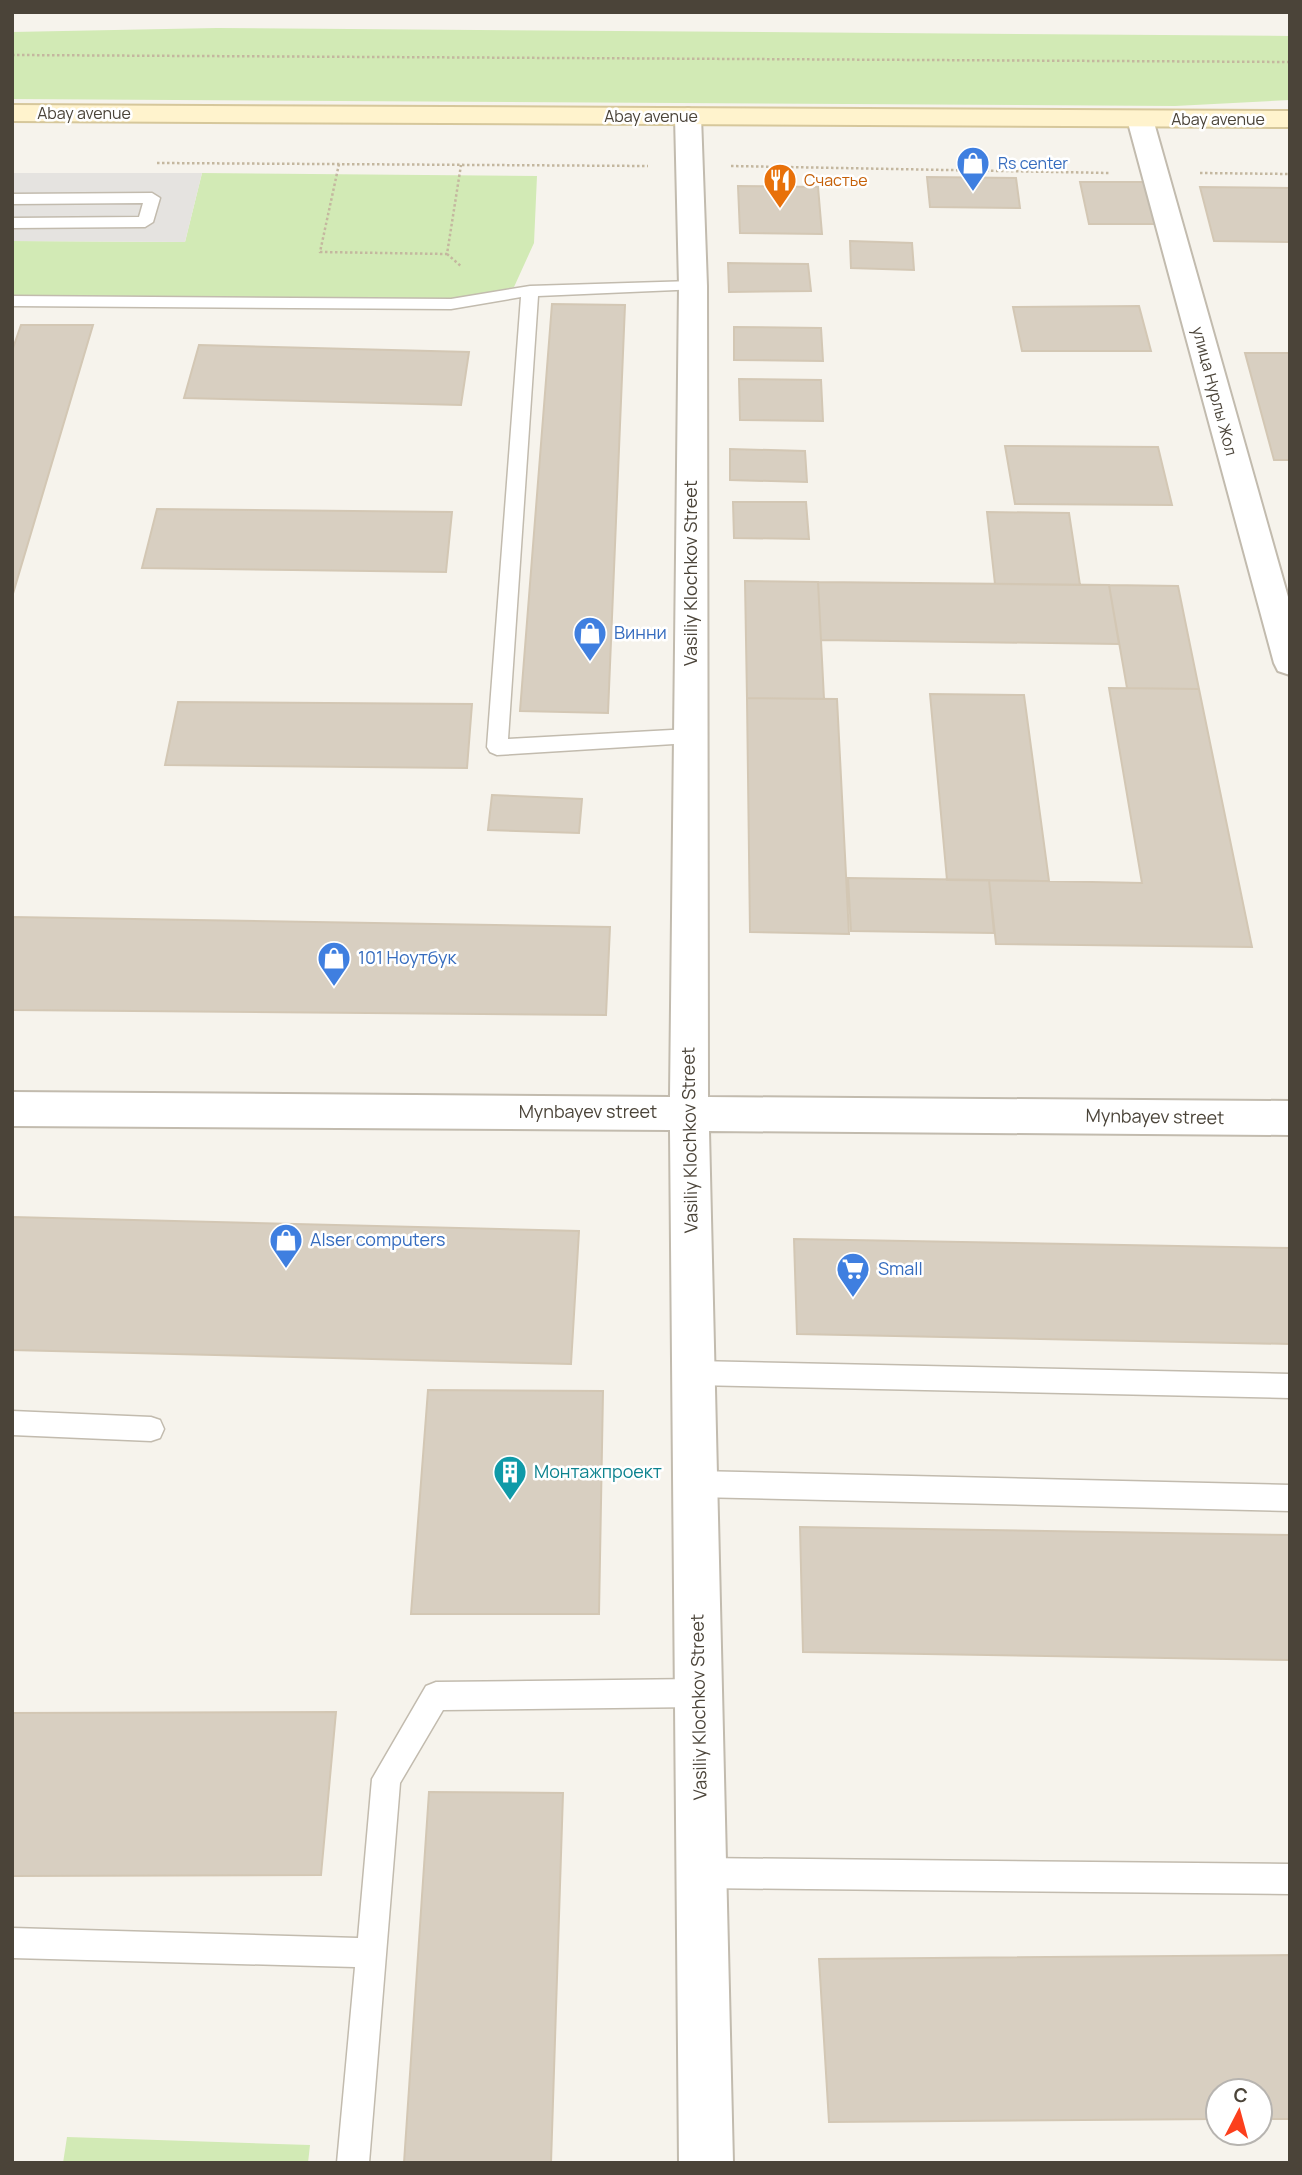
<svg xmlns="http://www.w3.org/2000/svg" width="1302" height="2175" font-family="Manrope,sans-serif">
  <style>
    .green { fill: #d2eab5 }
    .parking { fill: #e5e3e0 }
    .building { fill: #d8cfc1; stroke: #d3c7b4; stroke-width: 2 }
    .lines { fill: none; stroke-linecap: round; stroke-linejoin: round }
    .service-casing { stroke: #c2bbae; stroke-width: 3 }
    .minor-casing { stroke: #c2bbae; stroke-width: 4 }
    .secondary-casing { stroke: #d6c79b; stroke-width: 4 }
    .path { stroke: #c4b79f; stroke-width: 2.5; stroke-dasharray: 2.5 2.5; stroke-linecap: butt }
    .service { fill: #fff; fill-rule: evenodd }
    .minor { fill: #fff; fill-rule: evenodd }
    .secondary { fill: #fff3cd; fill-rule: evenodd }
    .labels { text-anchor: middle; stroke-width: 5; stroke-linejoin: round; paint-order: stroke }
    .far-street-label { font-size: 16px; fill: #4b4439; stroke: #fff }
    .far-shop-label { font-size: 16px; fill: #366cbe; stroke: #fff; text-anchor: start }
    .far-food-label { font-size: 16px; fill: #c56008; stroke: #fff; text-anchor: start }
    .street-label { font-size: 18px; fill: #4b4439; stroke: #fff }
    .shop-label { font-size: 18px; fill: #366cbe; stroke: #fff; text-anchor: start }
    .culture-label { font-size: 18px; fill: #0d838f; stroke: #fff; text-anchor: start }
  </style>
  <rect width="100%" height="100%" fill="#f6f3ec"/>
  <!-- green -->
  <path class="green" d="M217,28L1290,36V100L1175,106L12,99V32Z
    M202,173L537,176L534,243L514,287L451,304L12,301V241L185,242Z
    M67,2137L310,2145L308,2163H63Z"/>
  <!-- parking -->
  <path class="parking" d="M12,173H202L185,242L12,241Z"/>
  <!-- building -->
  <path class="building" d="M927,177L1016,178L1020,208L930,207Z
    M1080,182H1148L1159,224H1089Z
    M738,186L818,187L822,234L740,233Z
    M1200,187L1290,188V242L1214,241Z
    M850,241L912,243L914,270L851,268Z
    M728,263L808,264L811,291L729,292Z
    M552,304L625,305L608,713L520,711Z
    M1139,306L1151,351H1022L1013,307Z
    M21,325H93L12,597V351Z
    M734,327L821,328L823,361L734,360Z
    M199,345L469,352L461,405L184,398Z
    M1245,353H1290V460H1274Z
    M739,379L821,380L823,421L740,420Z
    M1005,446L1158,447L1172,505L1015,504Z
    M730,449L805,451L807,482L730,480Z
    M733,502H806L809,539L734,538Z
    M157,509L452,512L446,572L142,568Z
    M987,512L1069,513L1080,585L995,584Z
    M745,581L818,582L824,699L747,698Z
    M818,582L1109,585L1119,644L821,640Z
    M1109,585L1178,586L1199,689L1127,688Z
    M1109,688L1199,689L1252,947L996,944L989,880L1142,883Z
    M930,694L1024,695L1049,881L947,880Z
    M747,698L837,699L849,934L750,932Z
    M178,702L472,704L467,768L165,765Z
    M492,795L582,799L579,833L488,830Z
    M848,878L989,880L994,933L851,931Z
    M12,917L610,927L606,1015L12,1010Z
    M12,1217L579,1231L571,1364L12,1350Z
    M794,1239L1290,1248V1344L797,1334Z
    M428,1390L603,1391L599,1614H411Z
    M800,1527L1290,1535V1660L803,1652Z
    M336,1712L321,1875L12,1876V1713Z
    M429,1792L563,1793L551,2163H404Z
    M1290,1955V2119H1260V2091H1218V2119L829,2122L819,1959Z"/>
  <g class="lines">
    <defs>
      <path id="service" d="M152,193L160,198L153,222L145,227L12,228V218L139,217L143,203L12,204V194Z
        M693,281L701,286L699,289L538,296L508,739L690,729L697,731L700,736L697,741L690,743L497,755L490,752L487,747L521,297L451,309L12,306V296L451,299L530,286Z
        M695,1361L1290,1374V1398L695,1385L686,1381L682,1373L686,1365Z
        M12,1411L151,1417L160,1420L164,1429L160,1438L151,1441L12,1435Z
        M695,1471L1290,1485V1511L695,1497L686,1493L682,1484L686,1475Z
        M698,1679L708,1683L712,1693L708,1703L698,1707L443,1710L400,1783L369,2163H337L355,1967L12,1958V1928L358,1938L372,1779L426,1686L436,1682Z
        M701,1858L1290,1864V1894L701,1888L691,1883L686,1873L691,1863Z"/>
      <path id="minor" d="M688,108L697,111L701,116L707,286L708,1097L1290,1101V1135L709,1131L733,2163H679L670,1130L12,1126V1092L670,1097L679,286L675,116L679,111Z
        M1140,111L1149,114L1153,119L1290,604V675L1278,671L1274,663L1127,119L1131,114Z"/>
      <path id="secondary" d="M12,105L1290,111V127L12,121Z"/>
    </defs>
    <!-- service casing -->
    <use href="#service" class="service-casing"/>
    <!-- minor casing -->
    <use href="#minor" class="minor-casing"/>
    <!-- secondary casing -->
    <use href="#secondary" class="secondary-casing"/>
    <!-- path -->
    <path class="path" d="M12,55L1290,62
      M157,163L648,166
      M339,164L320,252L447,254L461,165
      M731,166L1110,173
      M1200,173L1290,174
      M447,254L462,267"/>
    <!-- service -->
    <use href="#service" class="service"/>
    <!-- minor -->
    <use href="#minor" class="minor"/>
    <!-- secondary -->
    <use href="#secondary" class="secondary"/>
  </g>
  <!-- icons -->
  <defs>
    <symbol id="shop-pin" viewBox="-11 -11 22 30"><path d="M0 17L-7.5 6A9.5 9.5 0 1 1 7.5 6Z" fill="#3f7fe0" stroke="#fff"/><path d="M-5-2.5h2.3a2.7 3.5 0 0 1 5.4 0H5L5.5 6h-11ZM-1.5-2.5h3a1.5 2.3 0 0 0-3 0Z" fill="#fff"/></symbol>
    <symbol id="restaurant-pin" viewBox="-11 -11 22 30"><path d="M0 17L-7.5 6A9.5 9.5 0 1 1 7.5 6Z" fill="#e8710a" stroke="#fff"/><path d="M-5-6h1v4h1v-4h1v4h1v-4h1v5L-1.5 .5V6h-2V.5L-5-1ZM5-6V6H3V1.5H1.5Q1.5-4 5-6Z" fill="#fff"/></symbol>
    <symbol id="supermarket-pin" viewBox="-11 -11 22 30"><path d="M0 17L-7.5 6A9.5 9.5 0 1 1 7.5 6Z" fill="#3f7fe0" stroke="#fff"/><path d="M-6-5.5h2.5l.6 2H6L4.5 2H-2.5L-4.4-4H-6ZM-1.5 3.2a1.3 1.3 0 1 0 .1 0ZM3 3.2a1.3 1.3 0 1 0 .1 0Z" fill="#fff"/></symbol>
    <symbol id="building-pin" viewBox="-11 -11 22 30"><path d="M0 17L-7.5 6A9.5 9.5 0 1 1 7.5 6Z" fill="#0f9aa8" stroke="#fff"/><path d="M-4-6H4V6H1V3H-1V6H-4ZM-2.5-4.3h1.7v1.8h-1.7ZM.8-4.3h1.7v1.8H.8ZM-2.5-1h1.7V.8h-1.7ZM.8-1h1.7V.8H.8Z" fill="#fff"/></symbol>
  </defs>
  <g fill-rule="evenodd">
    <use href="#shop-pin" x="954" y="144" width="38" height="52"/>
    <use href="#restaurant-pin" x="761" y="161" width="38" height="52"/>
    <use href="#shop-pin" x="571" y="614" width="38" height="52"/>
    <use href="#shop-pin" x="315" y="939" width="38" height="52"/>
    <use href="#shop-pin" x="267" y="1221" width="38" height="52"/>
    <use href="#supermarket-pin" x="834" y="1250" width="38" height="52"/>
    <use href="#building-pin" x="491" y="1453" width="38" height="52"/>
  </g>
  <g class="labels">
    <!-- far-street labels -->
    <g class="far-street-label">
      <text x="84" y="119">Abay avenue</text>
      <text x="651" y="122">Abay avenue</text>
      <text x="1218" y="125">Abay avenue</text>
      <text transform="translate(1215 391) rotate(75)" y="6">улица Нурлы Жол</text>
    </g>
    <!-- far-shop labels -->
    <g class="far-shop-label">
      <text x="998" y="169">Rs center</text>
    </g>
    <!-- far-food labels -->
    <g class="far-food-label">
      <text x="804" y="186">Счастье</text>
    </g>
    <!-- street labels -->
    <g class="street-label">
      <text transform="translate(691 573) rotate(-90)" y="6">Vasiliy Klochkov Street</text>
      <text x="588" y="1118">Mynbayev street</text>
      <text transform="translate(1155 1117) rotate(1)" y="6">Mynbayev street</text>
      <text transform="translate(690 1140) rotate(-91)" y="6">Vasiliy Klochkov Street</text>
      <text transform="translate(699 1707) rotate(-91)" y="6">Vasiliy Klochkov Street</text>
    </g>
    <!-- shop labels -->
    <g class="shop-label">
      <text x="614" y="639">Винни</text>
      <text x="358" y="964">101 Ноутбук</text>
      <text x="310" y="1246">Alser computers</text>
      <text x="878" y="1275">Small</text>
    </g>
    <!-- culture labels -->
    <g class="culture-label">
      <text x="534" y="1478">Монтажпроект</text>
    </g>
  </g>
  <!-- border -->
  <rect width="1302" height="2175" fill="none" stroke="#4b4439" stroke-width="28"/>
  <!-- north arrow -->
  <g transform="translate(1239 2112) rotate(6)"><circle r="33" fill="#ffffff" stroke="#b7b4b0" stroke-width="2"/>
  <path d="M0-5L12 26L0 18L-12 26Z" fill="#fc3f1d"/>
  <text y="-10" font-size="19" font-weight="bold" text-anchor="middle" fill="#4b4439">С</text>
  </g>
</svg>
